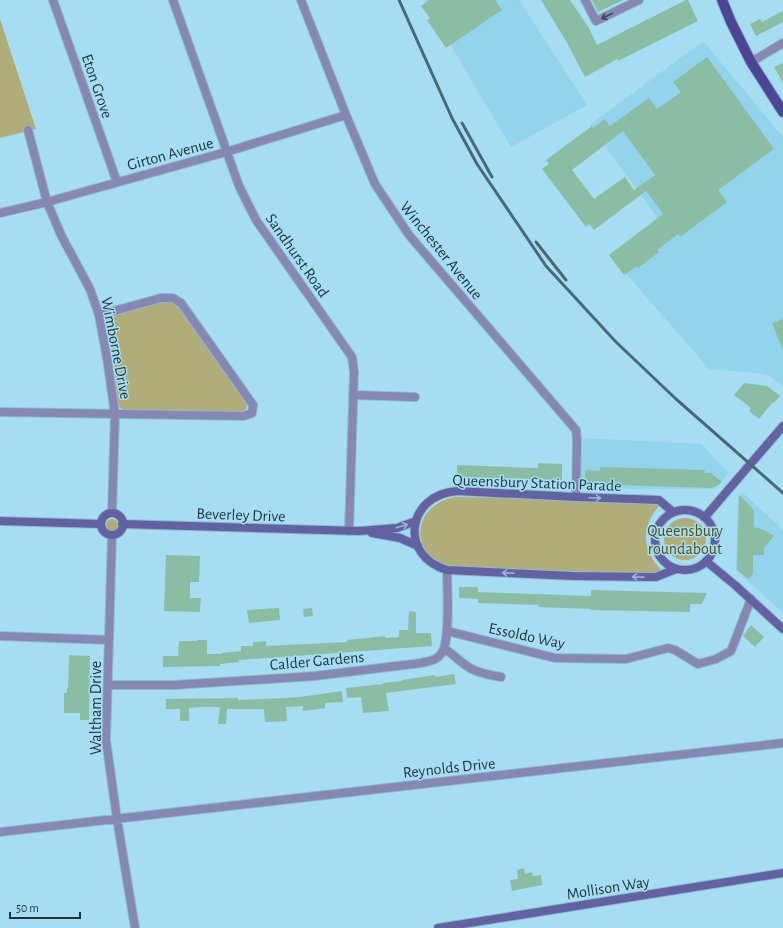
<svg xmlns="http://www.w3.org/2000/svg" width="783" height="928" font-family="'Alegreya Sans',sans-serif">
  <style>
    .built { fill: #93d3ec }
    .green { fill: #b1ad7b }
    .building { fill: #8bbda5; fill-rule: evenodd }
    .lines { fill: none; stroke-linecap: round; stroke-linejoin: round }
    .street-casing { stroke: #8bbbce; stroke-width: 10 }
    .secondary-casing { stroke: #8bbbce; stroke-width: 10 }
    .primary-casing { stroke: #8bbbce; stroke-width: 12 }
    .street { stroke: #8787b4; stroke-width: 8 }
    .secondary { stroke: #6361a2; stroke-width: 8 }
    .primary { stroke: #4c4494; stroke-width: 10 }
    .rail { stroke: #496976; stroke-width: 3 }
    .oneway { stroke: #384859 }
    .oneway2 { stroke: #93b8db }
    .labels { text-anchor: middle; stroke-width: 3; stroke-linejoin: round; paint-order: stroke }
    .street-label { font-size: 16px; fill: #1d333b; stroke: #a7ddf3 }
    .park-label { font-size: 16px; fill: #544f1b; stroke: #a7ddf3 }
  </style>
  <rect width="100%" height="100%" fill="#a7ddf3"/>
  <!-- built -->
  <path class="built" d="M424,0H519L587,105L511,147Z
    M703,41L783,137V386L766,374L709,369L622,269L669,234L590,125Z
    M583,438L701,444L729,473L715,489H581Z
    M742,492L783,530V613L736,570L738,498Z"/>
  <!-- green -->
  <path class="green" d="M0,19L36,129L0,138Z
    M170,301L183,311L246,401L247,407L243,413L125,411L119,407L117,403L114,360L106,322L108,316L162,302Z
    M456,497L657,501L659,506C641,527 642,548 660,569L657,574L450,567C407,554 412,504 456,497Z
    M664 539a21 21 0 1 1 42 0a21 21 0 1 1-42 0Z
    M106 525a6 6 0 1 1 12 0a6 6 0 1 1-12 0Z"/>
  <!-- building -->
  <path class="building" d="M429,0H495L502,10L446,48L427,20L430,18L421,6Z
    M541,0H570L589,28L597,45L686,0H688L698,21L618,61L617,59L585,77L566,41Z
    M592,0H623L598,12Z
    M783,11V22L756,36L750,24L760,19L762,22Z
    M707,57L774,149L718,190L727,202L680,237L678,234L657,250L659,252L638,268L637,266L624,275L609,255L663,214L646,191L594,230L589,224L586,227L542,169L549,164L546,160L592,126L593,128L605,119L610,126L649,98L657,109L681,92L673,82ZM623,131L655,175L634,190L625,177L594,199L572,170Z
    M783,63V83L774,67Z
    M783,319V350L772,323Z
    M744,383L767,386L780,396L774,403L773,402L759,419L749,411L751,408L734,395Z
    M538,463L562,464V480L457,477V465L538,468Z
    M600,467L705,470L704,473H711L722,482L718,485L711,488L585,484V470L600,471Z
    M739,495L754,510V527L764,530L774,536L764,548V555H753V574L748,579L737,570Z
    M166,555L200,556L199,582H190V598H201L200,612L164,611Z
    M459,587H478V592L591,596V590L707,593L702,604H690V612L590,610V609L538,607L539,605L478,603V599L459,598Z
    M279,608L280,620L249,623L247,610Z
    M312,608L313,616L304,617L303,609Z
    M409,611L416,612V633H431L432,646L239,660V662L220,664V666L163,667V656H178L179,641H197V640H207V654H222V653L241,651V646H253V642L266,641V646L347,642V640L385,636V638L399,637V630H408Z
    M751,625L764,637L755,647L743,636Z
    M69,655L90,656L89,720H80V713H64V693H67V688H68Z
    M454,674L456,684L386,693L389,711L363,713L361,697L347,698L346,688L383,684V683L402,681V680L435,675V677Z
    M342,691L343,702L325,703V708L303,711V706L286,707L287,721L265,722L264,709H227L226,724H218L220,707H201L189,708V721H180V709H166V699L238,698V700L263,699L300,697Z
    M524,868L525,874L532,872L533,876L541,875L542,885L512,891L510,880L518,879L517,870Z"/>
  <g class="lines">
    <defs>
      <path id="street" d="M53,0L117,182
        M173,0L239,186L256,220L352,357L354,372L349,531
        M301,0L346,115L375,184L409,235L576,430L577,439L576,497
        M585,0L596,21L639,0
        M751,62L783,43
        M28,130L47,202L61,235L90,289L99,315L107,358L115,414L112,513
        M0,213L47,202L226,152L346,115
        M353,395L415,397
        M0,412L244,416L252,413L253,405L181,303L173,298H161L99,315
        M112,535L106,740L117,819L135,928
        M447,631L555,658L626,659L668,648L675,650L698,664L716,659L731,651L751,599
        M0,636L109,640
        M445,649C454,655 461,663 470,668C480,674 491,675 501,677
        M108,685H174L315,676L421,663C429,661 436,661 441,654C451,642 447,588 447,570
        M0,832L783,743"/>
      <path id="secondary" d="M655 540a30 30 0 1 1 60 0a30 30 0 1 1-60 0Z
        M673,512L659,500L576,497L457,491C406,495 399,556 447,570L573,576L656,577L676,569
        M101 524a11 11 0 1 1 22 0a11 11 0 1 1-22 0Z
        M705,517L783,426
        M0,521L101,524
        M122,524L359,531L397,528L416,521
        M372,533L400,538L418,546
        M706,561L736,586L783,629
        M438,928L783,873"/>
      <path id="primary" d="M722,0L731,22L751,62L783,112"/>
    </defs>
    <!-- street casing -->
    <use href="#street" class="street-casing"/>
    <!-- secondary casing -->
    <use href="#secondary" class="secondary-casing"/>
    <!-- primary casing -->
    <use href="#primary" class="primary-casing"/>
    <!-- street -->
    <use href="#street" class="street"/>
    <!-- secondary -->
    <use href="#secondary" class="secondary"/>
    <!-- primary -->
    <use href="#primary" class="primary"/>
    <!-- rail -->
    <path class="rail" d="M399,0L452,118L477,164L546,266L616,342L676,399L783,493
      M462,123L492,177
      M536,242L566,280"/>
  </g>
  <!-- one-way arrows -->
  <defs><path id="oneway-shaft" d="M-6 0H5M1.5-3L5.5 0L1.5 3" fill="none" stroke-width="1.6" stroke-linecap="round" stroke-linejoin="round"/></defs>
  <use class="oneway" href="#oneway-shaft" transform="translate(607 16) rotate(154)"/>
  <g class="oneway2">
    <use href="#oneway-shaft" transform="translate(595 498) rotate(2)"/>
    <use href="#oneway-shaft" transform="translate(402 526) rotate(-17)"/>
    <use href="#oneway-shaft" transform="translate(508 573) rotate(-177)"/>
    <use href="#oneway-shaft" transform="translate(638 577) rotate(-179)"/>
  </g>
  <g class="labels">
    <!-- street labels -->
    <g class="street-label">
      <text transform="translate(98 86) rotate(71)" y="6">Eton Grove</text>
      <text transform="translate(170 153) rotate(-15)" y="6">Girton Avenue</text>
      <text transform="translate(442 250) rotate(51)" y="6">Winchester Avenue</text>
      <text transform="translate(298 255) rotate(55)" y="6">Sandhurst Road</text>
      <text transform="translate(117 348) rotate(79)" y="6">Wimborne Drive</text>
      <text transform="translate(537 482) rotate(2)" y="6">Queensbury Station Parade</text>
      <text transform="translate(241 514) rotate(2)" y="6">Beverley Drive</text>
      <text transform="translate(527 635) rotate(12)" y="6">Essoldo Way</text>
      <text transform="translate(317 660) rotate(-5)" y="6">Calder Gardens</text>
      <text transform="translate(95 708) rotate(-90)" y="6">Waltham Drive</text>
      <text transform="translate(449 767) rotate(-6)" y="6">Reynolds Drive</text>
      <text transform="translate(608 887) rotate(-9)" y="6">Mollison Way</text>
    </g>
    <!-- park labels -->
    <g class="park-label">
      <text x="685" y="536">Queensbury<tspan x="685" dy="18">roundabout</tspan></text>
    </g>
  </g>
  <!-- scale -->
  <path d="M10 912v6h70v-6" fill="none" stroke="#1d333b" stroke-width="2"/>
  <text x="16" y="912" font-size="12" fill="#1d333b" stroke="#a7ddf3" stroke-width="3" paint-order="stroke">50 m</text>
</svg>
